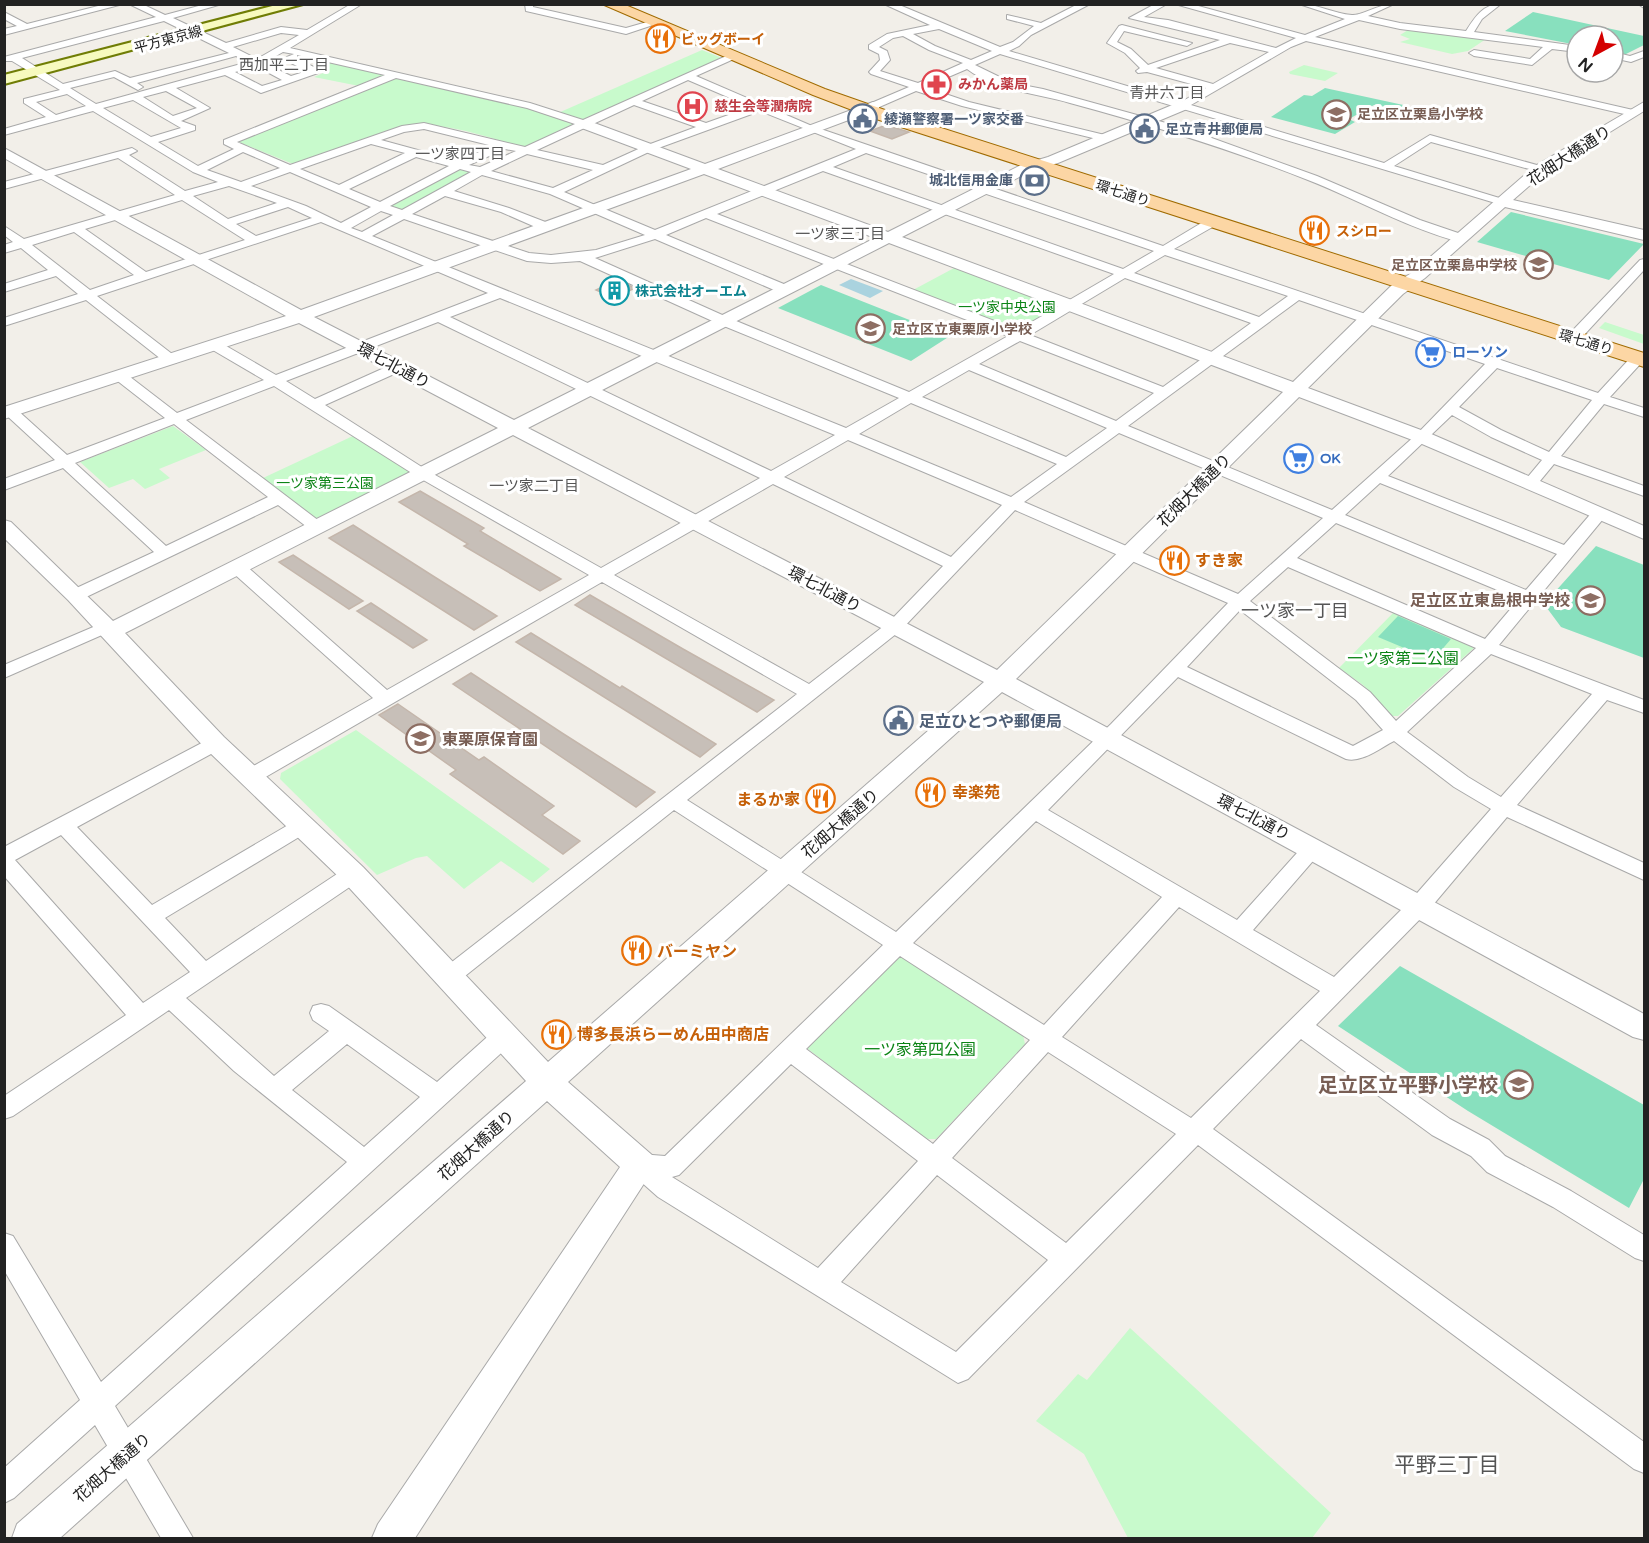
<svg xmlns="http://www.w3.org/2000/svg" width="1649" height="1543" font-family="'Varela Round','Noto Sans JP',sans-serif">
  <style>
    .park { fill: #c8facc }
    .pitch { fill: #88e0be }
    .water { fill: #aad3df }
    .building { fill: #c7bfb8; stroke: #c4b6ab; stroke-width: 1.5 }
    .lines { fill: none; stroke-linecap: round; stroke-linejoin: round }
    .minor-casing { stroke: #a9a9a9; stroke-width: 2 }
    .tertiary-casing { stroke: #a9a9a9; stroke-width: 2 }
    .secondary-casing { stroke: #707d05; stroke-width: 4 }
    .primary-casing { stroke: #a06b00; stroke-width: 2 }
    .minor { fill: #fff; fill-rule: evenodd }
    .tertiary { fill: #fff; fill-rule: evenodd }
    .secondary { fill: #f7fabf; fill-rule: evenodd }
    .primary { fill: #fcd6a4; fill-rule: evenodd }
    .labels { text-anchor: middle; stroke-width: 6; stroke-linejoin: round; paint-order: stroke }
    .far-street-label { font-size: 14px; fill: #222; stroke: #fff }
    .far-food-label { font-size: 14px; font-weight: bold; fill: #c56008; stroke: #fff; text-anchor: start }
    .far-health-label { font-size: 14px; font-weight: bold; fill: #be3a42; stroke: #fff; text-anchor: start }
    .far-education-label { font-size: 14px; font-weight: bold; fill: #785e54; stroke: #fff; text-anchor: start }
    .far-service-label { font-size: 14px; font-weight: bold; fill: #4e5e75; stroke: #fff; text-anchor: start }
    .far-culture-label { font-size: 14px; font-weight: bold; fill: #0d838f; stroke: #fff; text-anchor: start }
    .far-park-label { font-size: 14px; fill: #0c8416; stroke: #fff }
    .far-shop-label { font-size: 14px; font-weight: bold; fill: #366cbe; stroke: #fff; text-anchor: start }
    .far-neighbourhood-label { font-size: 15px; fill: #555; stroke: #fff }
    .street-label { font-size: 16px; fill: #222; stroke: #fff }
    .food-label { font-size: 16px; font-weight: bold; fill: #c56008; stroke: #fff; text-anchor: start }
    .education-label { font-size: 16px; font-weight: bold; fill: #785e54; stroke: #fff; text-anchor: end }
    .park-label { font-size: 16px; fill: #0c8416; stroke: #fff }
    .service-label { font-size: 16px; font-weight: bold; fill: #4e5e75; stroke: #fff; text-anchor: start }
    .neighbourhood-label { font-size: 18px; fill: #555; stroke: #fff }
    .near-education-label { font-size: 20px; font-weight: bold; fill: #785e54; stroke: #fff; text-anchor: end }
    .near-neighbourhood-label { font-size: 21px; fill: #555; stroke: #fff }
  </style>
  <rect width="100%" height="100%" fill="#f2efe9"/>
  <!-- park -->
  <path class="park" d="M1413,27L1486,39L1468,51L1452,54L1400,42L1410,39L1400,35Z
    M702,50L722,58L583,121L558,113Z
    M319,57L388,74L359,86L314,77L323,73L313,67L325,64L315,60Z
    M1304,65L1338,73L1325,81L1290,74L1289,72Z
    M396,76L527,106L578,123L532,146L524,147C484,137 441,119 399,127L293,164L236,141Z
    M457,168L474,171L405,210L389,207L388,205Z
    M956,267L1059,306L1018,331L913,290Z
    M1605,322L1644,335V344L1599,328Z
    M173,426L206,450L159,469L170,478L145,489L133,479L109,488L80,462Z
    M355,435L412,472L317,519L263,478Z
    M1395,611L1471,644L1474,648L1398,716H1392L1363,685L1339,668Z
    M356,730L550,869L533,883L501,861L464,889L427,856L416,858L377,875L280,779L281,773Z
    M893,957H904L1023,1035L1025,1044L936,1139H925L808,1049L806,1041Z
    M1130,1328L1331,1513L1312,1538H1128L1084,1454L1036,1421L1078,1374L1087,1380Z"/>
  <!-- pitch -->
  <path class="pitch" d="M1533,12L1644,36V45L1624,55L1613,53V36H1577V45L1505,31Z
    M1325,88L1408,106L1402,110L1374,105L1349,119L1355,122L1335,134L1271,117L1304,95L1312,96Z
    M1511,212L1644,244L1609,280L1477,242Z
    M821,285L950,336L911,361L778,308Z
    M1596,546L1644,565V658L1561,627L1544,604Z
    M1398,616L1451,639L1433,660L1378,637Z
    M1400,966L1644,1105V1179L1629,1208L1468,1111L1338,1026Z"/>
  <!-- water -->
  <path class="water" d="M851,279L883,291L870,298L839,285Z"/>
  <!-- building -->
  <path class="building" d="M886,125L909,132L892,139L870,131Z
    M617,280L635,288L614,298L596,290Z
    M420,491L484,528L480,531L561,579L540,591L464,546L468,544L399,502Z
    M353,525L433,576L497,616L474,630L329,538Z
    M293,555L363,601L349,609L279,562Z
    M590,595L683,649L774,700L757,712L575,605Z
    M371,603L427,640L413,648L357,611Z
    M531,633L620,688L622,686L716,744L700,757L516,642Z
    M471,673L562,733L655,792L636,807L453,684Z
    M398,704L479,760L484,757L554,806L542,815L580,841L563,854L450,774L456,770L379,715Z"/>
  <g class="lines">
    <defs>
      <path id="minor" d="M106,4H123L4,35V29L17,26L4,19V12L27,24Z
        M129,4H142L165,15L206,4H222L173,18L226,43L281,27L307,30L351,4H362L290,48L530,103L583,120L733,53L736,54V58L696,76L812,126L1163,246L1208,219H1216V225L1174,249L1598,393L1633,355H1643V361L1610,397L1644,408V417L1604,404L1561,456L1644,486V496L1554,464L1535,487H1525L1522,484L1542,460L1491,437L1452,415L1388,476L1564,545L1594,510L1600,508L1608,513L1499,645L1644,700V713L1607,700L1517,805L1644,863V880L1507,817L1427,912L1316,1025L1450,1119L1489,1140L1505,1156L1571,1191L1644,1235V1261L1635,1258L1553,1207L1487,1172L1471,1156L1432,1135L1301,1039L1213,1129L1644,1442V1473L1634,1469L1198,1145L968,1379L958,1383L658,1197L631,1173L628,1165L631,1157L640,1154L665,1156L883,945L674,810L455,984L447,987L439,984L436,978L439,972L797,694L602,582L257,782L250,784L243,782L240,777L243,772L373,698L232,572L230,568L232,564H244L387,690L589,575L418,477L274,386L186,420L323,524L325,527L323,530H311L278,505L82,599H70L67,595L70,591L154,552L63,468L4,490V479L55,460L5,414V408H15L67,455L165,418L115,379L113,376L115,373H125L177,413L264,380L211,349L209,346L211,343H221L276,375L488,293L321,222L97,296L176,357L178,360L176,363H166L86,300L4,326V318L78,294L56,276L4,292V284L48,270L21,248L4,253V245L13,242L4,235V226L24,239L175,195L118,158L4,189V182L132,148L137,151L129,155L185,191L218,182L193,172L93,111L4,135V129L46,117L24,103V99L60,90L12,61H4V57L156,17ZM164,21L229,53L130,78L115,71L63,84L22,58ZM281,33L299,35L257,59L233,47ZM283,52L294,54L287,57V61L307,71L291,76L264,63ZM297,55L385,75L224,140V144L234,149L198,166L158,142L195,130V126L181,121L210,108L176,88L225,75L261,93L318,73V69L297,59ZM236,56L248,62L96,104L70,88L114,77L138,90L143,87L137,83ZM256,66L282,80L262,86L235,72ZM396,78L527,108L575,124L525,147L424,123L402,126L290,165L237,142ZM688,80L751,107L706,123L642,101ZM166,91L197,108L173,116L143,97ZM67,94L86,106L56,115L36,102ZM133,100L181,128L151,137L103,108ZM634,105L696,127L645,146L603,165L537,150ZM760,111L856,149L655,230L564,192L653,150ZM424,129L493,146L458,161L381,140L404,132ZM371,144L405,153L339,185L300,169ZM505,149L516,151L480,167L469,165ZM243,152L280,168L241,182L207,170ZM866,153L1154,251L1123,269L833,167ZM527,154L593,170L553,188L491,171ZM416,157L449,166L380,202L349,189ZM460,169L471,172L402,210L390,206ZM823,171L1114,274L1018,330L717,214ZM290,172L371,207L341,223L306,206L251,186ZM482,175L550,194L645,235L596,250L551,255L529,253L412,214L445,196L501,212L540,229H548V223L509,208L454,191ZM229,186L277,203L228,219L193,196ZM182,200L245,240L146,272L85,229ZM288,207L312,218L256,236L236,224ZM381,211L393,215L362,232L351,228ZM706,218L1008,336L909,392L729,318L595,258L655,239L781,293H791L792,290L791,287L666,235ZM404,219L527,261L551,263L580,261L719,324L899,398L846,428L372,236ZM74,232L134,275L90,290L32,245ZM1165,255L1288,296L1259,317L1134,273ZM1125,278L1251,323L1163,387L1030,335ZM500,298L835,435L771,471L450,317ZM1299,300L1485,364L1417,434L1332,510L1128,426ZM438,322L760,478L601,568L428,471L325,405L403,370L405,367L403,364H393L315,399L286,381ZM1020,341L1154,393L1116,421L979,364ZM1497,368L1592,400L1549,452L1501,430L1459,407ZM969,370L1107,428L1066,457L922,397ZM911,403L1057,464L1011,497L859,434ZM174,424L268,497L166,546L75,463ZM1119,433L1323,518L1238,594L1024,502ZM848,440L1002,505L951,557L784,477ZM1380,483L1557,554L1526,590L1345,515ZM773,484L943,566L889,622L809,684L614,575ZM1015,510L1228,603L1111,724L896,932L687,800L901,630ZM1336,523L1519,599L1485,639L1297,558ZM1288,567L1476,648L1396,721L1370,692L1250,601ZM1240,610L1356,700L1383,730L1353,746L1187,667ZM1491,654L1592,694L1501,797L1468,777L1407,732ZM1178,677L1346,759C1362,763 1380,748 1394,741L1454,787L1491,809L1411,900L1334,977L1253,930L1319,854L1322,849L1319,844L1312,841L1305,844L1237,920L1048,810ZM1036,821L1162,897L1044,1025L913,943ZM1179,907L1320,991L1191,1118L1062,1037ZM900,956L1030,1040L933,1144L806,1049ZM1048,1052L1176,1134L1066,1243L952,1158ZM791,1064L918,1161L818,1268L672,1177L679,1175ZM937,1175L1048,1260L956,1352L841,1282Z
        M525,4H533V7L626,28L654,20L659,23L626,34L526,11Z
        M884,4H897L1000,47L1013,42L1034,26L1007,19V15L1041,23L1078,4H1090L1031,35L1019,46L1009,51L1181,102L1206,88L1147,72L1138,73L1136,71L1140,68L1125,53L1107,43L1119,26L1122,25L1192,43L1187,46L1124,31L1117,42L1131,49L1148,65L1220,40L1129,18L1155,4H1167L1144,17L1168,20L1276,48L1296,38L1175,4H1191L1305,35L1345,19L1299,4C1319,4 1334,14 1352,15C1362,16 1378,4 1394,4L1368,16L1400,23L1466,31C1475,17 1483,4 1501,4L1482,19L1474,32L1577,46V52L1552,49L1532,65L1474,56L1469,53L1474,50L1530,59L1543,47L1400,29L1359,20L1315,37L1633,110L1638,113L1633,116L1306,41L1291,47L1191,105L1384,163L1430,135L1544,167V171L1540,172L1431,142L1394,166L1506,200L1508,202L1502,205L1000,54L975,65L1012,83L1043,89L1184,128L1317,176L1420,220L1464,235L1466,238L1460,242C1407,228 1359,200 1308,180C1230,149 1151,125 1070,103C1036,93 996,91 967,69L925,87L969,102L1109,136L1110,138L1105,141L962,106L916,91L877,108H869V104L909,87L871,74L869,72L880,60L879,54L869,49V45L887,34L930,25ZM939,29L992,51L971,60L935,46L913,34ZM903,36L929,50L963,63L918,83L880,71L890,60L887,51L879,47L893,38ZM1230,43L1269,52L1213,84L1156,68Z
        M1638,4H1644V8Z
        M1644,51V57L1631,62L1613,58V52L1630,56Z
        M1644,259V270L1584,335H1574L1572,332L1574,329L1640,260Z
        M105,622L111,623L114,627L111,631L4,678V665Z
        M215,736L222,738L225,743L222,748L77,827L152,905L295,821L302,819L309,821L312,826L309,831L165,918L206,961L346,868L353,866L360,868L363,874L360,880L186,998L274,1076L329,1031L313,1020L310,1013L313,1006L321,1004L329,1006L437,1082L495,1030L503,1027L511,1030L515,1037L511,1044L115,1406L193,1538H161L95,1425L14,1498L4,1503V1468L80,1400L4,1270V1233L13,1236L101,1382L347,1162L234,1071L169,1010L13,1116L4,1119V1096L126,1015L4,876V847ZM61,835L190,972L143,1003L15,860ZM347,1044L420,1097L364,1147L292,1090Z"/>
      <path id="tertiary" d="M873,102L878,103L880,106L878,109L718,169L888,232L1021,165L1048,157L1177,103H1187L1189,106L1187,109L1058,163L1031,171L902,237L1293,382L1391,286L1413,272L1535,166L1644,102V111L1545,172L1513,200L1644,230V240L1505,207L1425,278L1403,294L1308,388L1429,433L1644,526V539L1415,441L1299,397L1016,679L1644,1014V1040L1633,1037L1002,692L568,1082L652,1155L656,1165L415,1538H372L378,1524L620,1167L547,1101L60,1538H12L17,1524L526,1081L343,881L206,749L68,600L4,538V520L11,522L113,621L498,428L299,323L4,419V407L286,316L4,158V148L301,310L691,169L579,127L577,124L579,121H589L705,164ZM704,174L875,238L514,420L314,317ZM889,243L1283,392L997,670L528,428ZM513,435L984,682L548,1062L363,867L224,737L125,633Z"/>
      <path id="secondary" d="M280,4H303L4,84V75Z"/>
      <path id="primary" d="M602,4H623L825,89L885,110L1644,353V367L873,118L813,95Z"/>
    </defs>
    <!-- minor casing -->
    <use href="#minor" class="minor-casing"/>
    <!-- tertiary casing -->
    <use href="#tertiary" class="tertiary-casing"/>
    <!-- secondary casing -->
    <use href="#secondary" class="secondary-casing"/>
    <!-- primary casing -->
    <use href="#primary" class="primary-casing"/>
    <!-- minor -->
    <use href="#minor" class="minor"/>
    <!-- tertiary -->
    <use href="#tertiary" class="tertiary"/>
    <!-- secondary -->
    <use href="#secondary" class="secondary"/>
    <!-- primary -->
    <use href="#primary" class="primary"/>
  </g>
  <!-- icons -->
  <defs>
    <symbol id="restaurant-ring" viewBox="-11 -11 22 22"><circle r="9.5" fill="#fff" stroke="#e8710a" stroke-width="1.5"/><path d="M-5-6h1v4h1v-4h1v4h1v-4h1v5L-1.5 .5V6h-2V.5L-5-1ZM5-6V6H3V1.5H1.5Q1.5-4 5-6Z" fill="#e8710a"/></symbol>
    <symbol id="pharmacy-ring" viewBox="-11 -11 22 22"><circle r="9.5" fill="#fff" stroke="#e0444e" stroke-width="1.5"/><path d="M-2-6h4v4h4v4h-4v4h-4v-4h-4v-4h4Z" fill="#e0444e"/></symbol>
    <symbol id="hospital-ring" viewBox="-11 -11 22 22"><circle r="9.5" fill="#fff" stroke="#e0444e" stroke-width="1.5"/><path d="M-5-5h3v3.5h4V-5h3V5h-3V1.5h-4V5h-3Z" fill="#e0444e"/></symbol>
    <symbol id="school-ring" viewBox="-11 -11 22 22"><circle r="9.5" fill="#fff" stroke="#8d6e63" stroke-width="1.5"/><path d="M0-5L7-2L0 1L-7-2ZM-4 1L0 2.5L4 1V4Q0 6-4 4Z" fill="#8d6e63"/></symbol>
    <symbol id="civic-ring" viewBox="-11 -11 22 22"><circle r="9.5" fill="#fff" stroke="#5c6f8a" stroke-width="1.5"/><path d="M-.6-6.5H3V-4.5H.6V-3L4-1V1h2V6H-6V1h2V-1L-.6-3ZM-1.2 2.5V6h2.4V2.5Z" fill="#5c6f8a"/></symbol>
    <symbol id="bank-ring" viewBox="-11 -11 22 22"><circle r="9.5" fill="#fff" stroke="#5c6f8a" stroke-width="1.5"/><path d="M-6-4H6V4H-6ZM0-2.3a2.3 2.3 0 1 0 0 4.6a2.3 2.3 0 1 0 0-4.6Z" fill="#5c6f8a"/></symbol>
    <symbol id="building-ring" viewBox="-11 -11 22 22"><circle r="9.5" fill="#fff" stroke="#0f9aa8" stroke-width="1.5"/><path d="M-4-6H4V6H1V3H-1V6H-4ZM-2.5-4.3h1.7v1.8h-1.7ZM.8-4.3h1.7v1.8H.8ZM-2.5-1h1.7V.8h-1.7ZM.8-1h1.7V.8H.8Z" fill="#0f9aa8"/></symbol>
    <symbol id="supermarket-ring" viewBox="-11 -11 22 22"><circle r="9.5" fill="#fff" stroke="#3f7fe0" stroke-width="1.5"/><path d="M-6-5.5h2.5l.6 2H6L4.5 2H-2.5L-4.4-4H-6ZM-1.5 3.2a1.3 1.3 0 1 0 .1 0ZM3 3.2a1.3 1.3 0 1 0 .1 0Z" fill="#3f7fe0"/></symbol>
  </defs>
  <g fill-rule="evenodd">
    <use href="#restaurant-ring" x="644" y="22" width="33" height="33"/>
    <use href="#pharmacy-ring" x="920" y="68" width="33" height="33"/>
    <use href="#hospital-ring" x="676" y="90" width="33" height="33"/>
    <use href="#school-ring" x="1320" y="98" width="33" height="33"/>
    <use href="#civic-ring" x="846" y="102" width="33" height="33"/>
    <use href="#civic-ring" x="1128" y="112" width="33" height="33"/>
    <use href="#bank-ring" x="1018" y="164" width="33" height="33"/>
    <use href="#restaurant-ring" x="1298" y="214" width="33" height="33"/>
    <use href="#school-ring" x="1522" y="248" width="33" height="33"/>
    <use href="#building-ring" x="598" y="274" width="33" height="33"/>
    <use href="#school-ring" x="854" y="312" width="33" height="33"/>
    <use href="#supermarket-ring" x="1414" y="336" width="33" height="33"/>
    <use href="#supermarket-ring" x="1282" y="442" width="33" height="33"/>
    <use href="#restaurant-ring" x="1158" y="544" width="33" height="33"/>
    <use href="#school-ring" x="1574" y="584" width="33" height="33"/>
    <use href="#civic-ring" x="882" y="704" width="33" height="33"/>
    <use href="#school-ring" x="404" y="722" width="33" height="33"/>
    <use href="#restaurant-ring" x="914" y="776" width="33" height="33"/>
    <use href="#restaurant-ring" x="804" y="782" width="33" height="33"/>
    <use href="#restaurant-ring" x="620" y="934" width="33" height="33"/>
    <use href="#restaurant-ring" x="540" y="1018" width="33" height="33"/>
    <use href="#school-ring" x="1502" y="1068" width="33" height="33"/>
  </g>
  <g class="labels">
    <!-- far-street labels -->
    <g class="far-street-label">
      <text transform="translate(168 39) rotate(-15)" y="5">平方東京線</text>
      <text transform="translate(1123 193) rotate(18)" y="5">環七通り</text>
      <text transform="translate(1586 342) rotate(17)" y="5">環七通り</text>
    </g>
    <!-- far-food labels -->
    <g class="far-food-label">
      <text x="681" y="44">ビッグボーイ</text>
      <text x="1336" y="236">スシロー</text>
    </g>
    <!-- far-health labels -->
    <g class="far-health-label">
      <text x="958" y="89">みかん薬局</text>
      <text x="714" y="111">慈生会等潤病院</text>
    </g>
    <!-- far-education labels -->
    <g class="far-education-label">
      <text x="1357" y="119">足立区立栗島小学校</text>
      <text x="1517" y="270" text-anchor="end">足立区立栗島中学校</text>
      <text x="892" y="334">足立区立東栗原小学校</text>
    </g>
    <!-- far-service labels -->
    <g class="far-service-label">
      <text x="884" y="124">綾瀬警察署一ツ家交番</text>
      <text x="1165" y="134">足立青井郵便局</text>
      <text x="1013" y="185" text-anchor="end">城北信用金庫</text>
    </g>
    <!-- far-culture labels -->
    <g class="far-culture-label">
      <text x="635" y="296">株式会社オーエム</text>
    </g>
    <!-- far-park labels -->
    <g class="far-park-label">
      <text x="1007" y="312">一ツ家中央公園</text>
      <text x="325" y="488">一ツ家第三公園</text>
    </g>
    <!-- far-shop labels -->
    <g class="far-shop-label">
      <text x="1452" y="357">ローソン</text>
      <text x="1320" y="463">OK</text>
    </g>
    <!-- far-neighbourhood labels -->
    <g class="far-neighbourhood-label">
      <text x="284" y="70">西加平二丁目</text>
      <text x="1167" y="98">青井六丁目</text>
      <text x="460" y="159">一ツ家四丁目</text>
      <text x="840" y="239">一ツ家三丁目</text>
      <text x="534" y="491">一ツ家二丁目</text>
    </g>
    <!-- street labels -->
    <g class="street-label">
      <text transform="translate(1569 155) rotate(-33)" y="6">花畑大橋通り</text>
      <text transform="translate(394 365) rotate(28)" y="6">環七北通り</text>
      <text transform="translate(1194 490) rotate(-45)" y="6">花畑大橋通り</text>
      <text transform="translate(825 589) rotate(28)" y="6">環七北通り</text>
      <text transform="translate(1254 817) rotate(28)" y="6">環七北通り</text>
      <text transform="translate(840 823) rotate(-41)" y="6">花畑大橋通り</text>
      <text transform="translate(476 1145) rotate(-42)" y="6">花畑大橋通り</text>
      <text transform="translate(112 1467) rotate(-41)" y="6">花畑大橋通り</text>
    </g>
    <!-- food labels -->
    <g class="food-label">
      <text x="1195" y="566">すき家</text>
      <text x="952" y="798">幸楽苑</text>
      <text x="800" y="805" text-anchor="end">まるか家</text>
      <text x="657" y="957">バーミヤン</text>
      <text x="577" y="1040">博多長浜らーめん田中商店</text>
    </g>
    <!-- education labels -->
    <g class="education-label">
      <text x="1570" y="606">足立区立東島根中学校</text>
      <text x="442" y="745" text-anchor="start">東栗原保育園</text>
    </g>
    <!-- park labels -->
    <g class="park-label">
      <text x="1403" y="664">一ツ家第二公園</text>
      <text x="920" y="1055">一ツ家第四公園</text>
    </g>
    <!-- service labels -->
    <g class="service-label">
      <text x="919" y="727">足立ひとつや郵便局</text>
    </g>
    <!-- neighbourhood labels -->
    <g class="neighbourhood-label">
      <text x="1295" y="617">一ツ家一丁目</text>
    </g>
    <!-- near-education labels -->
    <g class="near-education-label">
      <text x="1498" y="1092">足立区立平野小学校</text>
    </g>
    <!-- near-neighbourhood labels -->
    <g class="near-neighbourhood-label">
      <text x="1447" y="1472">平野三丁目</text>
    </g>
  </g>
  <!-- border -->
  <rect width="1649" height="1543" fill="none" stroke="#222222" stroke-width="12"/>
  <!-- north arrow -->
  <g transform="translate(1595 54) rotate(221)"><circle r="28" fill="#ffffff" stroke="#a7a7a7" stroke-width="1.5"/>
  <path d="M0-4.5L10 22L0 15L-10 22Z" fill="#d40000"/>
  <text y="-9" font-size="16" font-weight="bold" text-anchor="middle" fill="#222222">N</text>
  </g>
</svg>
